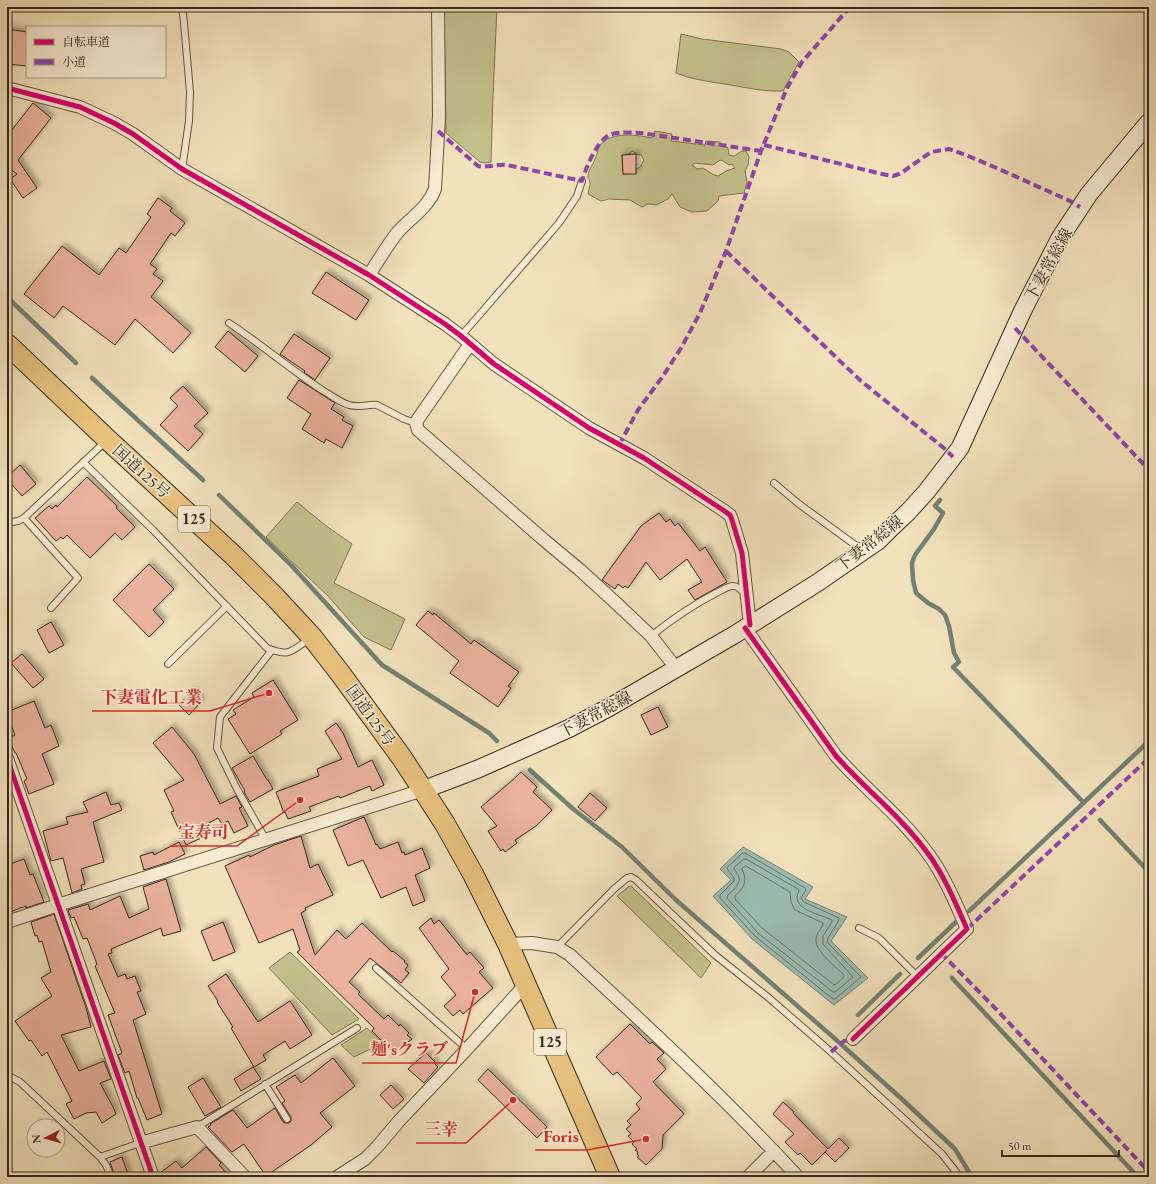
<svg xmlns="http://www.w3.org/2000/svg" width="1156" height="1184" font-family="'EB Garamond','Noto Serif JP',serif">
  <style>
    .green { fill: #c3c18b; stroke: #7c7454; fill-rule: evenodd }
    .water { fill: #9bbdb3; stroke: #728177 }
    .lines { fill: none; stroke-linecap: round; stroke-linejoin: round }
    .shore { stroke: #687268; stroke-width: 1 }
    .stream { stroke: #728177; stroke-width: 4.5 }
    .building { fill: #ebb29e; stroke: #35281c; filter: url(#shadow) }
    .service-casing { stroke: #645644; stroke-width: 8 }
    .minor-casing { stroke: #645644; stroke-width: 14 }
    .secondary-casing { stroke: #35281c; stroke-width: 19 }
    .trunk-casing { stroke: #35281c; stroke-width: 22 }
    .service { stroke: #f7ecd3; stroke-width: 6 }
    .minor { stroke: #f7ecd3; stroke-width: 12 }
    .secondary { stroke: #f7ecd3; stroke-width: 17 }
    .trunk { stroke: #e9c17e; stroke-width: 20 }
    .quiet { stroke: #8e44ad; stroke-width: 4; stroke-dasharray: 8 4; stroke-linecap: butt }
    .cycleway-casing { stroke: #f7ecd3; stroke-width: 8 }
    .cycleway { stroke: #d6006c; stroke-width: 5 }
    .labels { text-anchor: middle; stroke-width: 3; stroke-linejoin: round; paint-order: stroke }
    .shield { fill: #f7ecd3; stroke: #6f6353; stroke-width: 1 }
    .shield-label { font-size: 15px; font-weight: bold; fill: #35281c }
    .street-label { font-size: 16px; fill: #35281c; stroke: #f7ecd3 }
    .leader { fill: none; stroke: #d62828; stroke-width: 1.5 }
    .callout-dot { fill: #d62828; stroke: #f7ecd3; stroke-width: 1.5 }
    .callout-label { font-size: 17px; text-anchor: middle; font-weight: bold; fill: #d62828; stroke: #f7ecd3; stroke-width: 3; stroke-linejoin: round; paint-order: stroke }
  </style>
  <defs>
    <filter id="shadow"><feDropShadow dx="3.5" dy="-3.5" stdDeviation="2" flood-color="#0004"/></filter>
  </defs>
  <rect width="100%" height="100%" fill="#f2e2bb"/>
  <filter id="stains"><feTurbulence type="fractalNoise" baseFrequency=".005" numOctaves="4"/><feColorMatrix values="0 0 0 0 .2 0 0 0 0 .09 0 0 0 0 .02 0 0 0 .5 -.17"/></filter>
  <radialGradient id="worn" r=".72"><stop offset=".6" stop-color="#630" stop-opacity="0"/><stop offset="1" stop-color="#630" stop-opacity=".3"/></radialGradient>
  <!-- green -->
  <path class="green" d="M444,7H497L493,96L491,162L485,163L480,162L446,133Z
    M681,34L702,39L781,49L789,52L799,62L783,91C766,92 748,88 731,85C712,82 693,80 676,73Z
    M655,131L672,134L671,141L705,145L706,141L719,142L728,148L729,155L734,156L742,151H746L749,157L748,165L745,171L747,182L744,193L719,196L718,201L707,211L692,212L680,207L672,194L668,199L656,205L648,204L642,207L630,200L609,199L601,201L588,194C588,190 591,185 590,182C589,177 588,181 588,176C589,168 593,165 595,159C598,154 597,148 601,144C613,131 637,135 652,138ZM632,151L639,155H641L644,160L640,167L636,169V173L623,174L622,155H629ZM720,160L723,161L729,165L732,164L735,168L726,171L718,176C712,175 708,171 703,168L697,169L692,165L695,163L713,165Z
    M297,502L325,525L352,544L334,583L405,619L391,650L364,637L328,596L266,537Z
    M631,886L711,963L701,978L617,896L628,887Z
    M290,952L359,1019L332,1035L269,968Z
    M367,1028L383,1043L354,1057L341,1045Z"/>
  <!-- water -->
  <path class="water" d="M743,847L813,887L805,899L847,917L831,941L868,978L834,1005L752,939L713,896L731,880L720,869Z"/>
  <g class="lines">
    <!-- shore -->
    <path class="shore" d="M743,853H745L805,888L806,890L801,898L804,902L839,918V920L828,938L827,942L861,977L835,999H833L755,936L720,898V895L734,881C735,875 728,873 727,868Z
      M744,859H746L798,889L799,891C789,909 820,914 832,920V922L823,936V944L853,977L852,978L835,992H833L758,933L727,898V896C732,891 741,885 739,877C738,874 735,871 734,868Z
      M746,866L790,892L791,902L795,910L823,923V925C820,930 816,934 816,940C815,951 836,967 844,975L843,978L835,985L833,984L762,928L735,899V896C744,887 748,882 742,869Z"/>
    <!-- stream -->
    <path class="stream" d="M1147,155L1149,157
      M7,297L76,363
      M92,378L203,480
      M219,495L291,565L382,665L489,733L497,741
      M940,500L935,506L943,513L934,529L915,555L912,563L913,580L916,593L928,603L939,609L945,615L949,626L954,653L959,662L953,667L1084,803
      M530,770L572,808L622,847L676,900L833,1037L904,1101L955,1149L972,1177
      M1100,820L1149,872
      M969,911L1149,741
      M918,958L956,922
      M952,978L1138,1177
      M858,1015L900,974"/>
  </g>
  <!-- building -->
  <path class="building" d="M7,29L27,32V66L7,64Z
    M33,103L51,118L18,160L37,188L23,198L10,179L17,174L10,169L7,173V136Z
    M636,154V174H623L622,155Z
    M158,198L172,208L170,211L185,223L175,236L171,233L150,264L157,269L153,274L163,281L151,297L191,333L173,353L135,319L115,345L63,306L54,318L24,294L62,246L99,275L119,248L126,253L151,217L147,214Z
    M326,272L369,300L356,320L312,293Z
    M228,331L258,356L245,372L215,347Z
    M294,334L330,358L315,380L304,372L305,371L280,354Z
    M299,380L335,403L331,409L344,417L342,420L353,426L342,448L326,439L324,443L302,429L311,414L287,398Z
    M183,386L208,413L194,426L203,434L188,451L160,425L178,406L170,398Z
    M20,465L36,484L22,496L7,479V477Z
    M87,477L117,506L116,508L135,527L122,540L115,533L90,558L67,535L63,539L61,537L56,541L35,518L49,506L52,509L56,505L57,507Z
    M659,513L666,522L670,519L675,526L678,523L700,551L705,547L727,582L695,600L688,590L702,582L687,559L660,580L646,562L628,588L625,586L623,588L618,584L615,589L602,580L641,526Z
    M149,564L174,589L153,610L164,622L149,637L113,600Z
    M428,611L433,615L434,613L471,644L474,640L519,672L508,686L511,688L498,707L450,673L459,661L416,625Z
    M51,622L64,645L49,653L37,630Z
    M22,654L44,679L33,688L11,663Z
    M273,680L298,720L280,731L282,734L250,754L228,719L236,714L233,710L254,697L252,693Z
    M192,691L202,701L189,715L179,705Z
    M34,701L45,728L51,725L59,746L42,754L54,784L29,794L24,781L27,779L16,753H15L8,738L15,735L7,715V712Z
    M658,707L668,727L651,735L641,715Z
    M336,723L343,733L358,767L372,760L384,785L372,791L370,786L340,798L339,796L309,807L311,811L288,819L285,812L284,813L276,792L319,776L317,769L342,759L325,731Z
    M172,727L194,754L220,804L236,796L242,807L239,808L248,826L234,833L228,821L222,824L218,818L197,829L201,838L186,845L171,812L174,811L164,790L184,780L153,743Z
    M253,756L267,780H268L273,789L250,802L244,792L245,791L232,768Z
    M521,772L537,787L533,792L552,810L536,826L515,840L517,843L505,852L503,849L501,851L488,831L497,826L481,807L515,778Z
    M106,792L111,805L119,803L122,810L93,822L104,862L81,869L85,884L81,885L82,889L72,893L63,858L51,861L43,831L68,824L66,817L88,812L83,802Z
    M590,793L607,808L595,821L578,807Z
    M364,817L376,845L377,844L380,849L398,842L402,853L404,852L405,855L422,848L430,868L415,875L425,901L413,906L406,887L381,898L363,860L348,866L333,830Z
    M301,836L310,868L318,864L333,895L305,908L306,910L301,913L315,955L337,930L346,939L362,923L392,952L393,951L405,961L404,962L408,965L405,970L409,973L401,983L370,958L349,982L360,992L358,994L384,1019L388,1015L399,1026L400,1024L409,1033L407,1035L412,1039L394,1053L372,1031L374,1028L297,952L300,950L293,929L259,943L225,866L249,855L250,857L274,845Z
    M179,842L185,854L169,862L144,870L140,856L153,852L154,855Z
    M24,859L30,875L33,874L44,902L26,908V906L7,913V893L12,892L7,879V865Z
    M166,879L181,931L163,936L161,928L111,949L112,953L108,954L118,977L125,974L127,979L135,976L141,991L137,992L146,1014L133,1020L162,1114L147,1120L138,1098H137L129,1071L125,1073L118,1055L122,1053L108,1015L115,1013L95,966L97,964L87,938L83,939L74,917L71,918L68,910L88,904L90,910L120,896L129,918L149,909L143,887Z
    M54,914L86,1008L91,1027L61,1035L79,1071L104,1061L111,1079L100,1083L113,1107L116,1114L102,1123L96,1112L86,1113L74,1119L66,1104L72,1101L47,1052L42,1056L31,1040L29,1041L15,1021L52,996L41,978L51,972L42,941L39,942L37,935L35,936L31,922Z
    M431,918L434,924L439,920L467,955L470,952L484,968L479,972L493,988L463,1014L460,1010L453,1016L444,1006L456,995L441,977L449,969L419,928Z
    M223,922L235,952L213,961L201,931Z
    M226,974L258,1022L290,1001L312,1035L290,1049L285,1041L263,1055L266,1060L254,1067L231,1028L233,1027L217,1002L218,1001L208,986Z
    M630,1024L650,1044L652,1042L664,1053L657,1059L666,1069L653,1082L684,1114L663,1135L662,1149L646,1165L637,1157L639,1156L637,1154L638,1152L635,1150L637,1149L632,1144L634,1142L628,1136L631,1134L626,1129L631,1125L627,1121L640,1109L636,1104L642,1098L617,1072L613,1075L596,1057Z
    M426,1053L435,1062L434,1063L438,1067L424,1083L408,1069Z
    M333,1058L355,1086L320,1113L332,1127L311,1145L266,1176L244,1144L232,1152L208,1127L211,1125L210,1124L233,1110L247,1128L275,1108L283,1122L285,1123H289L291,1121V1117L282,1103L285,1101L276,1087L295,1075L301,1083Z
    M253,1067L261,1079L241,1091L234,1079Z
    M488,1069L547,1127L537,1138L478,1080Z
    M203,1078L221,1107L205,1116L188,1087Z
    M391,1085L404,1099L393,1109L380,1095Z
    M783,1102L794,1112L793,1113L828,1149L839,1138L849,1148L835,1162L825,1152L827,1150L812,1165L800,1153L798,1155L785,1142L794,1134L773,1114Z
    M206,1147L221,1163L219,1165L230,1177H160V1173L176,1161L182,1168Z
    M122,1157L129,1177H115L110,1162Z"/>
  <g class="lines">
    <defs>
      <path id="service" d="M182,7L184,23L190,92L189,121L182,169
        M229,323C261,344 290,369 322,390C331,395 339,402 349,405C358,408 368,404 377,405L404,419L416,423
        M461,336L559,223L577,196L582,181
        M83,462L153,530L267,648C290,657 290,652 309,639
        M774,483L799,504L862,550
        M24,518L78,578L51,608
        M7,523L18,521L24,518L106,441
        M651,636C671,620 693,605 716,593C721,591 727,586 733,586C739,586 742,591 746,595
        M168,664L227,606
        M266,840L237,789L217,748L220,717L272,650
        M859,928L879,938L917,976
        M557,947L614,889L627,878L631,877L636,880L715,955L769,998L831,1052L942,1154L960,1177
        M376,968L467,1049
        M7,1075L20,1082L100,1157L106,1165L111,1177
        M265,1084L287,1119
        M197,1127L357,1028
        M100,1157L140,1143"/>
      <path id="minor" d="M7,88L80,107L114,123L133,134L182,169L369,275L445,324L461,336L494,364L589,428L644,458L723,510L730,515L732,520L742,553L750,625
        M369,275C378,261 387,246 397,233C410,218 428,208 435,189L439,116L438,7
        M470,344L418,419L416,423L418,430L544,540L580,570L616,603L651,636L676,668
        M745,628L836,756C866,790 903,818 929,855C945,877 956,904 967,929L853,1039
        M7,758L153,1177
        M7,922L58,905L423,790
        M508,944L532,943L557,947L570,955C648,1027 726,1099 798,1177
        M140,1143L197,1127L245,1177
        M337,1177L365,1159L377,1147L399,1121L467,1049L525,985
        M748,1177L774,1151"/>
      <path id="secondary" d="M423,790L478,769L548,738L570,728L610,707L734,635L817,583L878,541L892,527L908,512L927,491L960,448L1023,310L1060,238L1089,194L1149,122"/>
      <path id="trunk" d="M7,344L107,439L233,555L274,596L312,637L340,673L402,758L423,790L445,824L473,874L508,944L610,1177"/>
    </defs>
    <!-- service casing -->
    <use href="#service" class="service-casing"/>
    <!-- minor casing -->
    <use href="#minor" class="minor-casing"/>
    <!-- secondary casing -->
    <use href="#secondary" class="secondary-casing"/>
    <!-- trunk casing -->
    <use href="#trunk" class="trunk-casing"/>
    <!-- service -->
    <use href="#service" class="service"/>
    <!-- minor -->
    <use href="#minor" class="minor"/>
    <!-- secondary -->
    <use href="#secondary" class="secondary"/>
    <!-- trunk -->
    <use href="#trunk" class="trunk"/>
    <!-- quiet -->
    <path class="quiet" d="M438,131L478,166C488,168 497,164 507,165L582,181C586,168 596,142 609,135C618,131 631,133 641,133L761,151
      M764,145L882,174L893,176L899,174L904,171L931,152L949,149L966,155L999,169L1070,201L1080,207
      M726,251L819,341L861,381L945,449L953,457
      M1015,328L1149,470
      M619,445L638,410L663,376L681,348L700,313L726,251L761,151L787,88L802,62L850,7
      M967,929L1149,758
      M941,953L996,1009L1149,1172
      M831,1052L844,1041L853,1039"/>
    <defs>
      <path id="cycleway" d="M7,88L80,107L114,123L133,134L182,169L369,275L445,324L461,336L494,364L589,428L644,458L723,510L730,515L732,520L742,553L750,625
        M745,628L836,756C866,790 903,818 929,855C945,877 956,904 967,929L853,1039
        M7,758L153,1177"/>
    </defs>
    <!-- cycleway casing -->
    <use href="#cycleway" class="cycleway-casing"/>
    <!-- cycleway -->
    <use href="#cycleway" class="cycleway"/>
  </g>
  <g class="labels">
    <!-- shield labels -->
    <g class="shield">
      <rect x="178" y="506" width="32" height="26" rx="3"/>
      <rect x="534" y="1029" width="32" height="26" rx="3"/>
    </g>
    <g class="shield-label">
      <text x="194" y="524">125</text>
      <text x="550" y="1047">125</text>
    </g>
    <!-- street labels -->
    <g class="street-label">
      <text transform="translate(1048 264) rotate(-61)" y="6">下妻常総線</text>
      <text transform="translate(142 471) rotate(42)" y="6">国道125号</text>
      <text transform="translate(869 543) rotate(-38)" y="6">下妻常総線</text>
      <text transform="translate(595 714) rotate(-28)" y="6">下妻常総線</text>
      <text transform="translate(371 715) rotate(54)" y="6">国道125号</text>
    </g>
  </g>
  <!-- callouts -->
  <path class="leader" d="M269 693L210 711H92M300 800L237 846H170M475 992L456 1063H362M513 1100L466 1143H416M646 1139L587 1150H535"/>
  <g class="callout-dot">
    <circle cx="269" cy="693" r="4"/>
    <circle cx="300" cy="800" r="4"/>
    <circle cx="475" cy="992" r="4"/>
    <circle cx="513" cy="1100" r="4"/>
    <circle cx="646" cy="1139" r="4"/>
  </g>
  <g class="callout-label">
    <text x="151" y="703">下妻電化工業</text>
    <text x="203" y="838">宝寿司</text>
    <text x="409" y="1055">麺'sクラブ</text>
    <text x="441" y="1135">三幸</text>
    <text x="561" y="1142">Foris</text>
  </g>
  <!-- margin -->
  <rect width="1156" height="1184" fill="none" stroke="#f2e2bb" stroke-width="24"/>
  <rect x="8" y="8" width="1140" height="1168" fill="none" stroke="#35281c" stroke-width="2"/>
  <rect x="12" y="12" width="1132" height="1160" fill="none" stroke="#35281c"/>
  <!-- legend -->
  <rect x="26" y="26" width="140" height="52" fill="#f7ecd3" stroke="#a99e8a"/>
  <rect x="34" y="39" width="20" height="6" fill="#d6006c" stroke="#a99e8a"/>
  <text x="62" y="46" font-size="12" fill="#35281c">自転車道</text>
  <rect x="34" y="59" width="20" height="6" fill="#8e44ad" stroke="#a99e8a"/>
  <text x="62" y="66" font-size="12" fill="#35281c">小道</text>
  <!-- north arrow -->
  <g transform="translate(46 1138) rotate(264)"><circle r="19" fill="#f7ecd3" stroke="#a99e8a"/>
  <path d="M0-3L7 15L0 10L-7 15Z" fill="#8f2418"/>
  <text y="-6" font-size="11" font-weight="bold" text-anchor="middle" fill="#35281c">N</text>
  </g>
  <!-- scale -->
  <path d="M1002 1150v6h117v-6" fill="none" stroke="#35281c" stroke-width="2"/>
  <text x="1008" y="1150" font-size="12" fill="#35281c" stroke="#f7ecd3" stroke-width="3" paint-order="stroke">50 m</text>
  <rect width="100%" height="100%" filter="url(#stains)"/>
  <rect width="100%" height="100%" fill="url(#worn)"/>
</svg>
